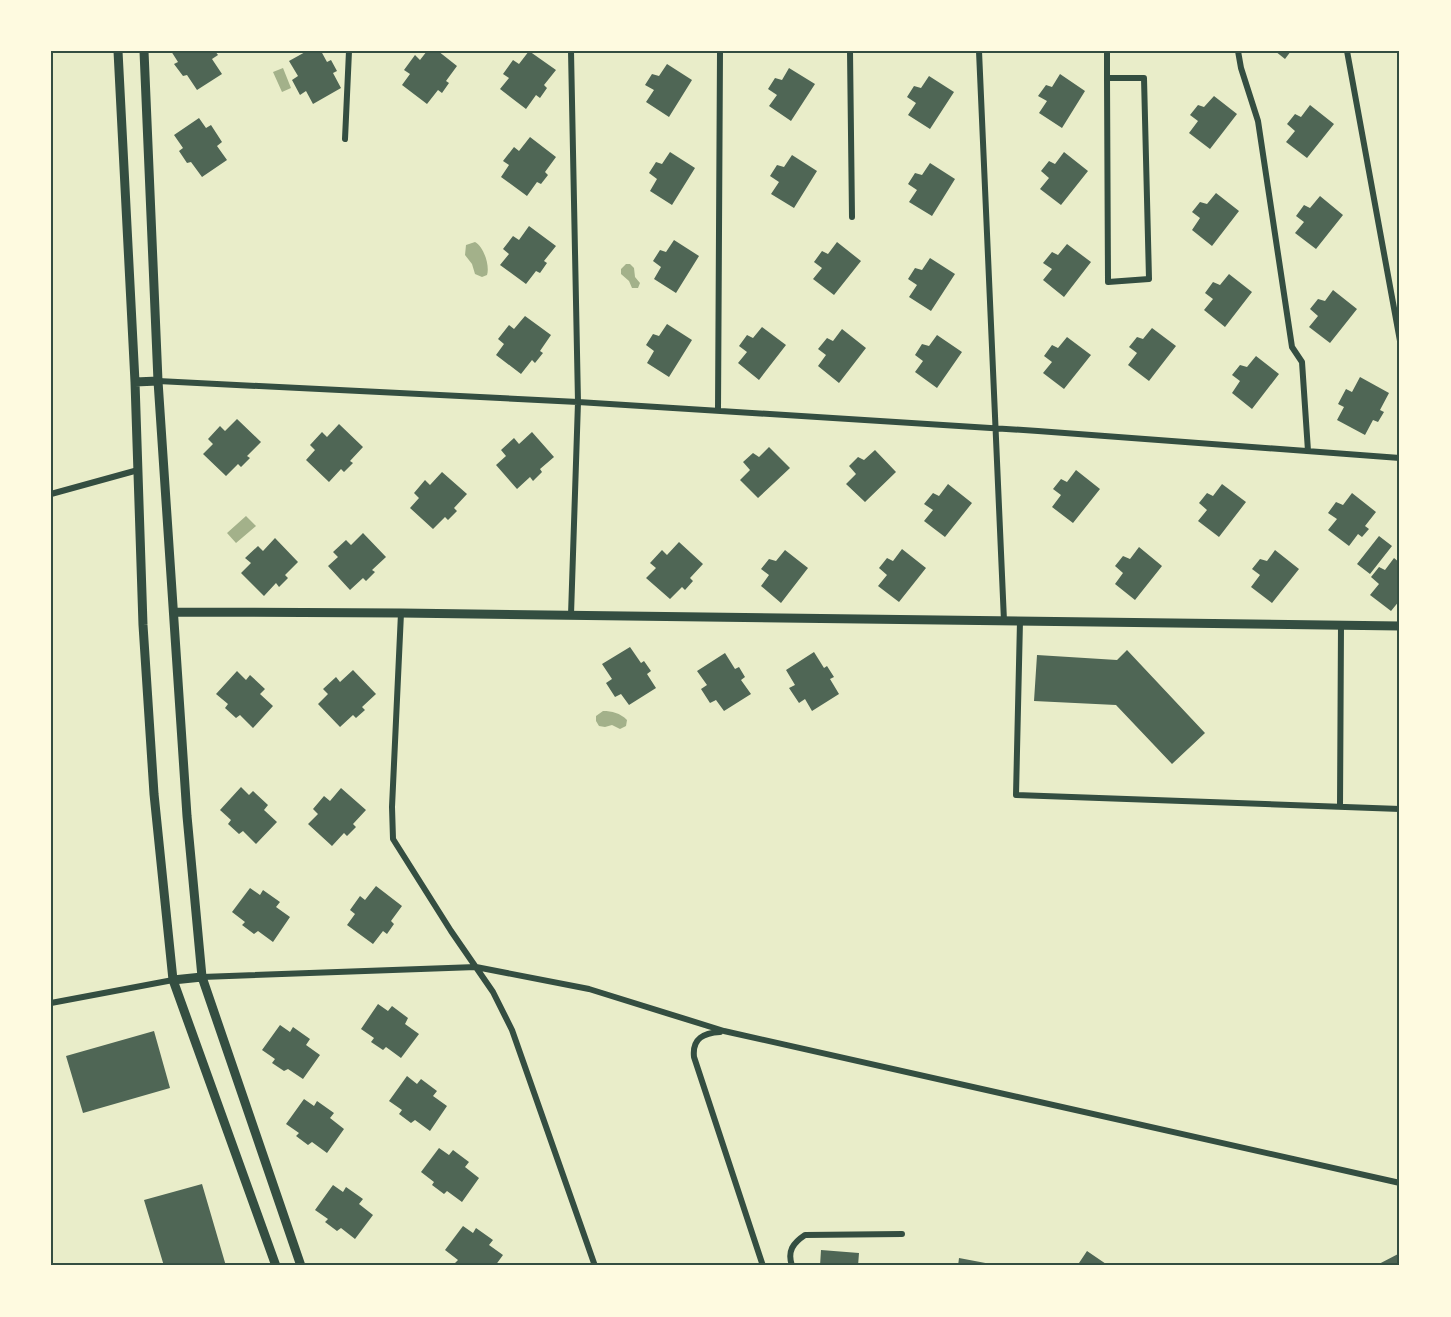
<svg xmlns="http://www.w3.org/2000/svg" width="1451" height="1317" font-family="Ubuntu,sans-serif">
  <style>
    .water { fill: #a3b18a }
    .building { fill: #4f6655 }
    .lines { fill: none; stroke-linecap: round; stroke-linejoin: round }
    .minor { stroke: #344e41; stroke-width: 6 }
    .tertiary { stroke: #344e41; stroke-width: 9 }
    .neatline { fill: none; stroke: #344e41; stroke-width: 2 }
  </style>
  <rect width="100%" height="100%" fill="#e9edc9"/>
  <!-- water -->
  <path class="water" d="M283,68L291,88L282,92L273,72Z
    M475,242C484,247 490,266 487,275L482,277L475,274L472,264L465,255L466,245Z
    M626,264H630L634,268L635,277L640,283L638,288H632L629,281L621,274V269Z
    M246,516L256,526L236,543L227,533Z
    M603,711C612,711 620,713 627,720L626,726L620,729L612,725L605,727L599,726L596,721V716Z"/>
  <!-- building -->
  <path class="building" d="M171,51H215L218,55L212,59L222,74L197,90L187,75L183,76L174,64L178,62Z
    M307,51H321L327,62L331,60L337,71L333,73L341,88L313,104L306,91L300,95L292,80L298,76L289,61Z
    M427,51H438L457,66L446,81L449,83L442,93L438,90L427,104L402,85L410,74L404,70L415,55L420,60Z
    M529,51L556,70L544,85L547,88L540,98L536,95L526,109L500,89L509,78L503,74L513,60L519,64Z
    M1275,51H1291L1285,59Z
    M667,64L692,80L669,117L646,102L654,90L645,85L652,74L659,76Z
    M789,68L815,84L791,121L769,106L777,95L768,89L775,78L782,80Z
    M1060,74L1085,91L1062,128L1039,113L1047,101L1038,96L1046,85L1052,87Z
    M929,76L954,92L930,129L908,115L916,103L907,97L914,86L921,88Z
    M1214,96L1237,114L1210,149L1189,133L1198,121L1190,115L1198,105L1204,107Z
    M1310,105L1334,124L1307,158L1286,142L1295,131L1287,124L1295,114L1301,117Z
    M199,118L206,128L211,125L222,142L217,146L227,160L202,177L191,162L187,163L179,151L183,148L174,135Z
    M530,137L556,157L545,172L548,175L541,184L537,182L527,196L501,177L509,165L503,161L514,147L519,151Z
    M670,152L695,168L672,205L650,191L657,179L649,173L656,162L662,164Z
    M1064,152L1088,171L1061,205L1040,189L1049,178L1041,171L1049,161L1055,164Z
    M792,155L817,171L794,208L771,194L779,182L770,176L777,165L784,167Z
    M930,163L955,179L932,216L909,202L917,190L908,184L915,173L922,175Z
    M1216,193L1239,211L1212,246L1192,230L1200,218L1192,212L1200,202L1207,204Z
    M1320,196L1343,215L1316,249L1295,233L1304,222L1296,216L1304,205L1310,208Z
    M529,226L556,246L544,261L547,263L540,273L536,271L526,284L500,265L509,254L503,249L513,236L519,240Z
    M674,240L699,256L676,293L654,279L661,267L653,261L660,250L666,252Z
    M837,242L861,261L834,295L813,279L822,268L814,262L822,251L828,254Z
    M1067,244L1091,262L1064,297L1043,280L1052,269L1043,263L1052,252L1058,255Z
    M930,258L955,274L931,311L909,297L917,285L908,279L915,268L922,270Z
    M1229,274L1252,292L1225,327L1204,310L1213,299L1205,293L1213,282L1220,285Z
    M1333,290L1357,309L1330,343L1309,327L1318,316L1310,309L1318,299L1325,301Z
    M525,316L551,335L540,351L543,353L535,363L532,360L521,374L496,355L504,344L498,339L509,325L514,329Z
    M667,324L692,340L669,377L647,363L654,351L646,345L653,334L659,336Z
    M762,327L786,345L759,380L738,363L747,352L739,346L747,335L753,338Z
    M1152,328L1176,346L1149,381L1128,365L1137,353L1129,347L1137,337L1143,339Z
    M842,329L866,348L839,383L818,366L826,355L818,349L827,338L833,341Z
    M937,335L962,352L937,388L915,372L923,361L915,355L922,344L929,346Z
    M1067,337L1091,355L1064,389L1043,373L1052,362L1044,356L1052,345L1058,348Z
    M1256,356L1279,374L1252,409L1232,393L1240,381L1232,375L1240,365L1247,367Z
    M1360,377L1389,393L1380,410L1384,412L1378,422L1373,420L1365,435L1337,420L1344,407L1338,404L1346,389L1352,392Z
    M237,419L261,442L247,456L250,458L241,467L238,464L226,476L203,454L213,444L208,439L220,426L225,431Z
    M339,424L363,447L350,461L353,463L344,472L341,469L329,482L306,460L315,450L310,445L322,432L327,437Z
    M532,432L554,457L540,469L542,472L533,481L530,477L517,489L496,465L506,456L501,450L514,438L519,444Z
    M769,447L790,468L758,498L740,480L750,470L743,462L753,453L759,457Z
    M875,450L896,472L865,502L846,484L856,474L849,466L858,457L864,460Z
    M1076,470L1100,489L1073,523L1052,507L1061,495L1053,489L1061,479L1067,482Z
    M442,472L467,494L454,508L457,511L448,520L445,517L433,529L410,508L419,498L414,493L425,480L430,485Z
    M948,484L972,503L945,537L924,521L933,510L924,504L933,493L939,496Z
    M1222,484L1246,502L1219,537L1198,521L1207,510L1199,503L1207,493L1213,496Z
    M1352,493L1376,512L1365,526L1369,529L1362,537L1358,534L1349,546L1328,530L1337,519L1328,513L1336,502L1343,505Z
    M363,533L386,557L372,570L375,572L366,581L363,578L350,590L328,566L338,557L333,552L346,540L351,545Z
    M1379,536L1392,546L1370,574L1357,564Z
    M275,538L298,562L285,575L288,578L279,587L276,583L264,596L241,573L251,563L245,558L258,546L263,551Z
    M679,542L703,564L690,578L693,581L685,590L682,587L670,599L646,578L656,568L650,563L662,550L667,555Z
    M1139,547L1162,566L1135,600L1115,584L1123,573L1115,566L1123,556L1130,559Z
    M902,549L926,568L899,602L878,586L887,575L879,568L887,558L893,561Z
    M785,550L808,568L781,603L761,586L769,575L761,569L769,559L776,561Z
    M1275,550L1299,569L1272,603L1251,587L1260,575L1252,569L1260,559L1267,561Z
    M1394,558L1400,563V600L1391,611L1370,595L1379,584L1371,577L1379,567L1385,570Z
    M630,647L641,663L644,661L651,671L647,674L656,688L629,705L621,694L615,697L606,683L612,679L602,664Z
    M1127,650L1205,733L1172,764L1116,705L1034,701L1037,655L1117,660Z
    M814,652L824,668L827,666L834,677L830,679L839,694L812,711L805,699L799,703L789,688L795,685L786,670Z
    M725,653L735,669L739,667L745,677L741,680L751,694L724,711L716,700L710,703L701,689L707,685L697,671Z
    M353,670L376,694L362,707L365,710L356,718L353,715L340,727L318,704L328,694L323,689L336,677L340,682Z
    M237,671L246,680L250,675L265,689L260,694L273,706L253,728L240,715L236,718L225,708L228,704L216,694Z
    M241,787L249,795L253,791L268,805L264,810L277,822L256,844L243,831L239,834L228,824L231,820L220,810Z
    M341,788L366,810L353,824L356,827L347,836L344,833L332,846L308,824L318,814L313,809L324,796L330,801Z
    M376,886L402,906L391,921L394,924L387,934L383,931L373,944L347,925L355,914L350,910L360,896L365,900Z
    M250,888L260,895L263,890L280,902L276,907L290,917L273,942L258,931L254,934L242,925L245,922L232,912Z
    M378,1004L388,1011L392,1006L408,1018L405,1024L419,1034L401,1058L386,1047L383,1050L371,1042L374,1038L361,1029Z
    M280,1025L290,1032L293,1027L310,1039L306,1045L320,1055L303,1079L288,1069L284,1071L272,1063L275,1059L262,1050Z
    M154,1031L170,1088L83,1113L66,1056Z
    M407,1076L417,1084L421,1079L437,1091L433,1096L447,1106L430,1131L415,1120L411,1123L399,1114L402,1110L389,1101Z
    M304,1099L314,1106L317,1101L334,1113L330,1118L344,1129L327,1153L312,1142L308,1145L296,1136L299,1133L286,1124Z
    M439,1148L449,1155L453,1150L469,1162L465,1167L479,1178L462,1202L447,1191L444,1194L432,1185L434,1182L421,1172Z
    M202,1184L226,1266H164L144,1200Z
    M333,1185L343,1192L346,1187L363,1199L359,1204L373,1215L355,1239L341,1228L337,1231L325,1222L328,1219L315,1210Z
    M463,1226L473,1233L476,1228L493,1240L489,1245L503,1255L495,1266H459L455,1263L458,1260L445,1250Z
    M821,1250L859,1253L858,1266H820Z
    M1087,1251L1109,1266H1077Z
    M1400,1253V1266H1375Z
    M959,1258L996,1265V1266H958Z"/>
  <g class="lines">
    <!-- minor -->
    <path class="minor" d="M571,51L578,402L571,615
      M850,51L852,217
      M979,51L1004,621
      M1107,51V78L1108,282L1149,279L1144,78H1107
      M1238,51L1241,68L1258,121L1292,347L1302,362L1308,451
      M1347,51L1400,341
      M345,139L349,51
      M158,381L578,402L1038,431L1400,458
      M718,411L720,51
      M51,494L138,470
      M401,613L392,807L393,839L451,931L493,992L512,1030L595,1266
      M1020,621L1016,795L1400,809
      M1340,807L1341,625
      M202,977L476,967L589,989L724,1031L1400,1183
      M51,1003L173,980
      M720,1032C704,1033 692,1038 694,1057L763,1266
      M792,1266C787,1251 793,1243 805,1235L902,1234"/>
    <!-- tertiary -->
    <path class="tertiary" d="M118,51L135,382L143,625L154,794L173,980L276,1266
      M144,51L158,381L187,816L202,977L301,1266
      M135,382L158,381
      M174,612L401,613L1400,626
      M173,980L202,977"/>
  </g>
  <!-- border -->
  <rect width="1451" height="1317" fill="none" stroke="#fefae0" stroke-width="105"/>
  <rect x="52" y="52" width="1346" height="1212" class="neatline"/>
</svg>
